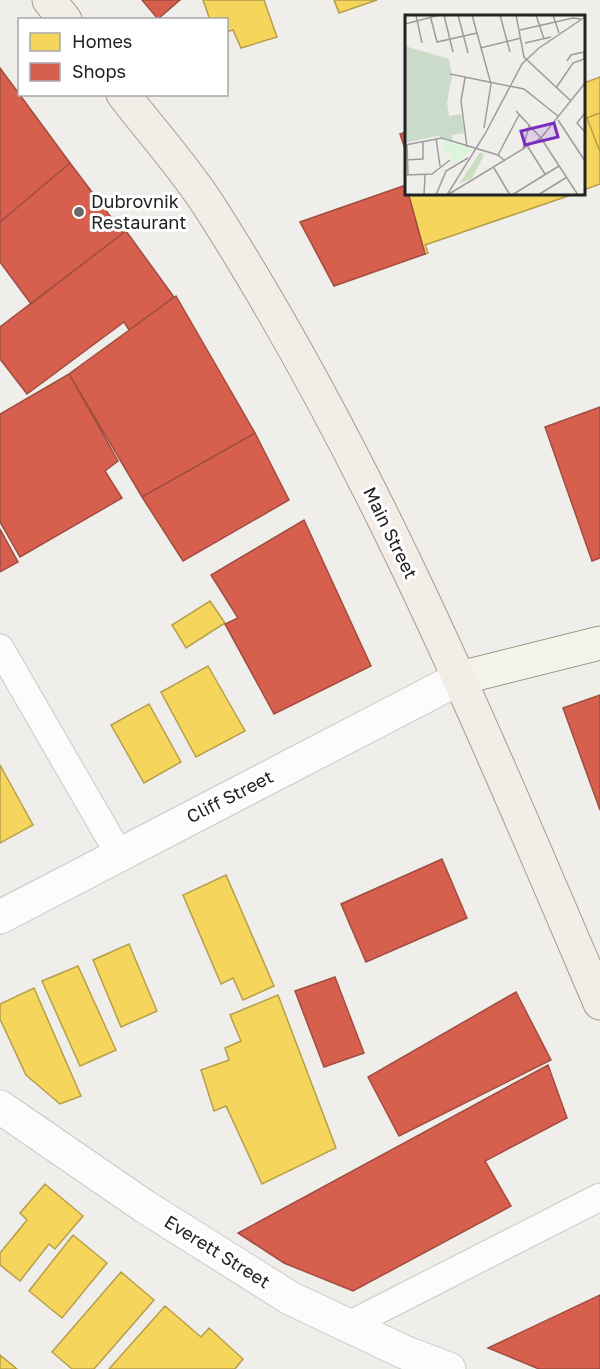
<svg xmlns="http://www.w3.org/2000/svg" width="600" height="1369" font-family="'Golos Text',sans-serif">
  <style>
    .homes { fill: #f6d55c; stroke: #b69f4b; stroke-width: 1.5 }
    .shops { fill: #d6604d; stroke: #a04d40; stroke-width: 1.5 }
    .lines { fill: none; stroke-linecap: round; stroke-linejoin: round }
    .lane-casing { stroke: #c9c8c7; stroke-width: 29 }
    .street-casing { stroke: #c9c8c7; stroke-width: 35 }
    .secondary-casing { stroke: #999a82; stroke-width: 35 }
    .primary-casing { stroke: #a79c86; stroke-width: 35 }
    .lane { stroke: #fdfcfc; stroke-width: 27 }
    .street { stroke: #fdfcfc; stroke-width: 33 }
    .secondary { stroke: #f4f4ed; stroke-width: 33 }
    .primary { stroke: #f3ede7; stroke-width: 33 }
    .poi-dot { fill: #6a6968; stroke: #fff; stroke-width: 2 }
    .labels { text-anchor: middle; stroke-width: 6; stroke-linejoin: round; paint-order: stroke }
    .poi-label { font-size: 18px; fill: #222; stroke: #fff; text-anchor: start }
    .street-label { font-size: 18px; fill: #222; stroke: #fff }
    .inset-road { fill: none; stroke: #9e9c9b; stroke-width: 1.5 }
    .view { fill: #7b2cbf; fill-opacity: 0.15; stroke: #7b2cbf; stroke-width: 3 }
    .inset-edge { fill: none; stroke: #222; stroke-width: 3 }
  </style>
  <rect width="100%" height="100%" fill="#f0eeeb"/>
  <!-- homes -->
  <path class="homes" d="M203,0H264L277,37L241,48L233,30L226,32V20H210Z
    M334,0H377L339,13Z
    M600,77V113L584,119V83Z
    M600,113V152L587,118Z
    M587,118L600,152V184L584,190V119Z
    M408,194H574L425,245L428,253L425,254Z
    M210,601L225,623L186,648L172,625Z
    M208,666L245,731L196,757L161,692Z
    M149,704L181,762L144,783L111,725Z
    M0,765L33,825L0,843Z
    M226,875L274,986L243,1000L233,978L221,984L183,895Z
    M129,944L157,1011L121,1027L93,960Z
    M78,966L116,1050L80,1066L42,981Z
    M34,988L81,1096L60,1104L26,1075L0,1019V1004Z
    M278,995L336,1148L262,1184L226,1106L214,1111L201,1070L229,1060L225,1048L241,1041L230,1015Z
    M45,1184L83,1216L55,1249L49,1244L20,1281L0,1265V1253L27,1220L20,1213Z
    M73,1235L107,1263L62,1318L29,1291Z
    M121,1272L154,1300L94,1369H72L52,1352Z
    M165,1306L201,1337L209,1328L243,1359L235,1369H109Z
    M0,1355L17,1369H0Z"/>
  <!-- shops -->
  <path class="shops" d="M142,0H180L158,19Z
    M0,68L70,163L0,222Z
    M406,132V152L400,134Z
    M70,163L123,233L31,304L0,262V222Z
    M406,185L425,254L334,286L300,222Z
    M126,231L174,297L129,330L124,322L27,394L0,359V327Z
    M176,296L255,433L142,497L69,374Z
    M69,374L118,461L105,471L122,498L20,557L0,522V414Z
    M600,407V558L592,561L545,427Z
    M255,433L289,500L183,561L142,497Z
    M304,520L371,666L274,714L225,624L238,618L211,575Z
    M0,529L18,562L0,572Z
    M600,695V810L563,708Z
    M442,859L467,918L366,962L341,904Z
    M335,977L364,1053L324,1067L295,991Z
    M516,992L551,1060L399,1136L368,1077Z
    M548,1065L567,1118L485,1161L511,1206L353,1291L284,1263L238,1233Z
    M600,1295V1369H539L488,1348Z"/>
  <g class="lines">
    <defs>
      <path id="lane" d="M0,648L119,854
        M349,1325L600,1197"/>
      <path id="street" d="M0,917L460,678
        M0,1107L144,1206L290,1298L404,1352L449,1369"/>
      <path id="secondary" d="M460,678L600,643"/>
      <path id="primary" d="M49,0L65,20
        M123,94C152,132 186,169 211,209C371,459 484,732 600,1003"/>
    </defs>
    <!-- lane casing -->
    <use href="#lane" class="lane-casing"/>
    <!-- street casing -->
    <use href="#street" class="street-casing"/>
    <!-- secondary casing -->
    <use href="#secondary" class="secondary-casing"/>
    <!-- primary casing -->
    <use href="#primary" class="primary-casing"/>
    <!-- lane -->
    <use href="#lane" class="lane"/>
    <!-- street -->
    <use href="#street" class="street"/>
    <!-- secondary -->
    <use href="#secondary" class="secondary"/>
    <!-- primary -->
    <use href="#primary" class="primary"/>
  </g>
  <!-- markers -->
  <circle class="poi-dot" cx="79" cy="212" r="6"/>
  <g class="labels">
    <!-- poi labels -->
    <g class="poi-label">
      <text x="91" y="208">Dubrovnik<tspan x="91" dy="21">Restaurant</tspan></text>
    </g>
    <!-- street labels -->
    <g class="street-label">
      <text transform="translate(390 533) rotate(64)" y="6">Main Street</text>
      <text transform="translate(230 797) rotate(-27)" y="6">Cliff Street</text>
      <text transform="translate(217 1252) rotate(32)" y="6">Everett Street</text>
    </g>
  </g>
  <!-- overview -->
  <g transform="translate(405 15)">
    <rect width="180" height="180" fill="#f0eeeb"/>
    <path d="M75,137L79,140L67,163L54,169Z" fill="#cbdec1"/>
    <path d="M0,31L44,44L47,61L42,87L44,101L56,99L59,118L47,120L48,125L32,121L0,128Z" fill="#cadbca"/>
    <path d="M38,124L68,134L48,150L44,137H39Z" fill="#daf5da"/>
    <path class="inset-road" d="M11,0L17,28M25,0L32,27L72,18M39,0L48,37M53,0L63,38M67,0L86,69L79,113M95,0L105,37M111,0L119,42L166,86M131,0L139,24M148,0L154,18M0,9L35,0M115,15L168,3L176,4M120,28L146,22M75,33L116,23M162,46L166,40L179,37M45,59L119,74L154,102M60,63L56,86L62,132M151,73L168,48L179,44V37M111,96L136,123L173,180M180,98L172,108L180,117M153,105L180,146M31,123L35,151M0,130L37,123L93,140L100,146M2,130L3,160M123,132L140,159M118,134L124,110M93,140L114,100M0,145L18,144V127M89,153L105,180M0,160L27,159L45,145M44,179L136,123L180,68M19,180L20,160M31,180L41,156L63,143M42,180L80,119L117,49L134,33L180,2M107,180L154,151M133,180L162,162"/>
    <path class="view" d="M149,108L153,122L120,130L116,116Z"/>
    <rect width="180" height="180" class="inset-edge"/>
  </g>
  <!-- legend -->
  <rect x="18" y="18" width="210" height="78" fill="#ffffff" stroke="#a7a7a7" stroke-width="1.5"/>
  <rect x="30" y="33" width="30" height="18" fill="#f6d55c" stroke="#a7a7a7" stroke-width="1.5"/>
  <text x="72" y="48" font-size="18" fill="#222222">Homes</text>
  <rect x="30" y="63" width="30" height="18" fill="#d6604d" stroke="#a7a7a7" stroke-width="1.5"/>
  <text x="72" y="78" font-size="18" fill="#222222">Shops</text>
</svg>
